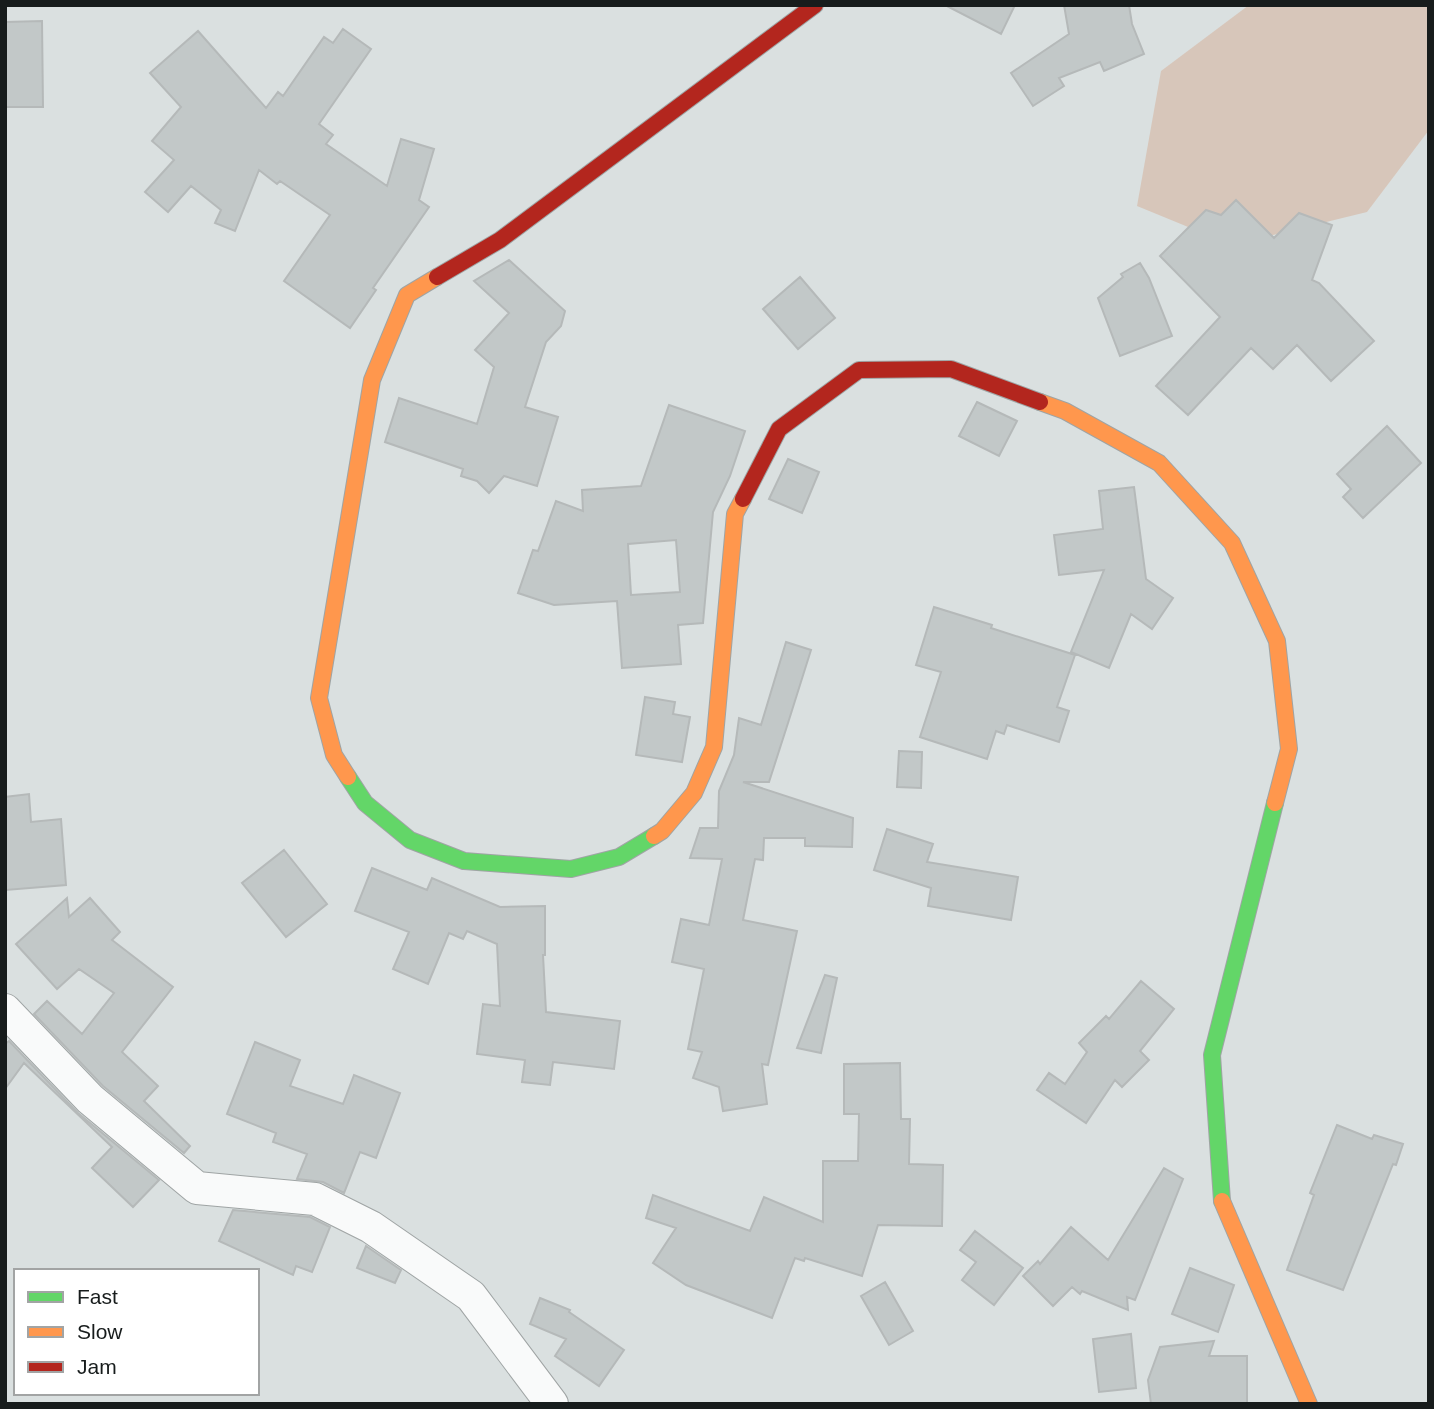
<svg xmlns="http://www.w3.org/2000/svg" width="1434" height="1409" font-family="Arial,sans-serif">
  <style>
    .green { fill: #d7c6ba }
    .building { fill: #c2c8c8; stroke: #b5b9b9; stroke-width: 2; fill-rule: evenodd }
    .lines { fill: none; stroke-linecap: round; stroke-linejoin: round }
    .street-casing { stroke: #9fa4a4; stroke-width: 34 }
    .fast-casing { stroke: #9fa4a4; stroke-width: 18 }
    .slow-casing { stroke: #9fa4a4; stroke-width: 18 }
    .jam-casing { stroke: #9fa4a4; stroke-width: 18 }
    .street { stroke: #f9fafa; stroke-width: 32 }
    .fast { stroke: #63d668; stroke-width: 16 }
    .slow { stroke: #ff974d; stroke-width: 16 }
    .jam { stroke: #b3261e; stroke-width: 16 }
  </style>
  <rect width="100%" height="100%" fill="#dae0e0"/>
  <!-- green -->
  <path class="green" d="M1249,5H1429V130L1367,212L1232,245L1137,206L1161,71Z"/>
  <!-- building -->
  <path class="building" d="M945,5H1015L1001,34Z
    M1064,5H1129L1132,24L1144,54L1104,71L1100,62L1059,78L1064,86L1033,106L1011,73L1069,34Z
    M42,21L43,107H5V22Z
    M343,29L371,49L319,124L333,135L326,144L387,186L401,139L434,149L419,200L429,207L373,288L376,290L350,328L284,281L330,215L280,181L277,184L259,170L235,231L215,223L221,210L191,186L168,212L145,192L174,160L152,141L181,107L150,73L198,31L266,108L278,92L283,96L324,37L333,43Z
    M1236,200L1274,238L1299,213L1332,225L1312,280L1319,283L1374,341L1331,381L1297,345L1273,369L1251,348L1188,415L1156,386L1220,317L1160,256L1206,210L1221,215Z
    M509,260L565,311L561,326L546,342L525,407L558,417L537,486L504,476L489,493L477,481L461,476L463,469L385,442L399,398L477,424L494,367L475,350L509,313L474,281Z
    M1140,263L1149,278L1172,336L1120,356L1098,298L1123,277L1121,274Z
    M800,277L835,318L798,349L763,309Z
    M977,402L1017,421L999,456L959,436Z
    M669,405L745,431L730,476L713,512L703,623L678,625L681,664L622,668L617,601L554,605L518,593L533,550L538,551L556,501L583,511L582,490L641,486ZM676,540L680,592L631,595L628,544Z
    M1387,426L1421,463L1363,518L1343,497L1351,489L1337,474Z
    M788,459L819,472L802,513L769,499Z
    M1134,487L1146,579L1173,598L1152,629L1131,614L1109,668L1071,652L1104,570L1059,575L1054,535L1103,529L1099,491Z
    M934,607L992,625L991,628L1075,655L1057,707L1069,711L1059,742L1007,725L1004,734L996,731L987,759L920,737L941,672L916,665Z
    M786,642L811,650L788,723L769,782H743L853,818L852,847L805,846V838H764L763,860L755,859L743,920L797,931L768,1065L762,1064L767,1104L723,1111L719,1087L693,1078L702,1052L688,1049L704,969L672,962L681,919L709,925L722,859L690,858L700,828H718L719,791L734,755L739,718L761,725Z
    M645,697L675,702L673,714L690,717L682,762L636,755Z
    M899,751L922,752L921,788L897,787Z
    M29,794L31,822L61,819L66,885L6,890L5,797Z
    M887,829L933,844L927,862L1018,877L1011,920L928,906L931,888L874,870Z
    M284,850L327,904L286,937L242,883Z
    M372,868L427,890L432,878L500,907L545,906V955H543L546,1012L620,1021L614,1069L553,1062L550,1085L522,1082L525,1060L477,1054L483,1004L500,1006L497,944L467,931L463,939L449,933L428,984L393,969L409,932L355,911Z
    M67,898L69,917L90,898L120,932L112,940L173,987L122,1052L158,1086L144,1101L190,1146L184,1153L103,1086L34,1014L47,1001L82,1034L114,993L79,969L57,989L16,944Z
    M825,975L837,978L821,1053L797,1048Z
    M1141,981L1174,1009L1140,1051L1149,1060L1122,1087L1115,1080L1086,1123L1037,1090L1049,1073L1065,1084L1087,1052L1079,1043L1106,1016L1109,1019Z
    M9,1041L78,1113L159,1180L133,1207L92,1168L112,1147L24,1063L5,1089V1044Z
    M255,1042L300,1060L290,1086L343,1104L354,1075L400,1093L376,1158L360,1152L344,1193L323,1182L297,1179L307,1154L273,1142L276,1133L227,1114Z
    M900,1063L901,1119H910L909,1164L943,1165L942,1226L878,1225L862,1276L805,1258L804,1261L795,1258L772,1318L686,1285L653,1263L676,1228L646,1218L653,1195L750,1231L764,1197L823,1222V1161H858L859,1114H844V1064Z
    M1337,1125L1372,1139L1374,1135L1403,1144L1396,1165L1393,1164L1343,1290L1287,1270L1314,1195L1310,1193Z
    M1164,1168L1183,1179L1135,1300L1127,1297L1128,1310L1082,1291L1080,1294L1072,1287L1053,1306L1023,1276L1038,1261L1040,1264L1071,1227L1108,1260Z
    M233,1210L310,1217L330,1227L312,1272L296,1266L293,1275L219,1241Z
    M975,1231L1023,1268L994,1305L962,1280L976,1262L960,1250Z
    M366,1246L401,1270L395,1283L357,1268Z
    M1190,1268L1234,1285L1218,1332L1172,1314Z
    M885,1282L913,1331L889,1345L861,1296Z
    M540,1298L570,1310L569,1312L624,1350L599,1386L555,1356L566,1339L530,1324Z
    M1131,1334L1136,1388L1099,1392L1093,1339Z
    M1214,1341L1209,1356H1247V1404H1151L1148,1380L1160,1347Z"/>
  <g class="lines">
    <defs>
      <path id="street" d="M5,1010L90,1099L197,1188L315,1199L371,1227L471,1296L552,1404"/>
      <path id="fast" d="M348,777L365,803L410,840L464,861L571,869L619,857L654,836
        M1222,1201L1212,1055L1275,803"/>
      <path id="slow" d="M1040,402L1065,411L1159,463L1232,543L1277,641L1289,749L1275,803
        M348,777L334,755L319,698L372,380L407,295L437,277
        M654,836L662,831L694,793L714,747L735,514L743,499
        M1222,1201L1309,1404"/>
      <path id="jam" d="M437,277L500,240L815,5
        M743,499L779,429L859,370L951,369L1040,402"/>
    </defs>
    <!-- street casing -->
    <use href="#street" class="street-casing"/>
    <!-- fast casing -->
    <use href="#fast" class="fast-casing"/>
    <!-- slow casing -->
    <use href="#slow" class="slow-casing"/>
    <!-- jam casing -->
    <use href="#jam" class="jam-casing"/>
    <!-- street -->
    <use href="#street" class="street"/>
    <!-- fast -->
    <use href="#fast" class="fast"/>
    <!-- slow -->
    <use href="#slow" class="slow"/>
    <!-- jam -->
    <use href="#jam" class="jam"/>
  </g>
  <!-- border -->
  <rect width="1434" height="1409" fill="none" stroke="#171c1c" stroke-width="14"/>
  <!-- legend -->
  <rect x="14" y="1269" width="245" height="126" fill="#ffffff" stroke="#a2a4a4" stroke-width="2"/>
  <rect x="28" y="1292" width="35" height="10" fill="#63d668" stroke="#a2a4a4" stroke-width="2"/>
  <text x="77" y="1304" font-size="21" fill="#171c1c">Fast</text>
  <rect x="28" y="1327" width="35" height="10" fill="#ff974d" stroke="#a2a4a4" stroke-width="2"/>
  <text x="77" y="1339" font-size="21" fill="#171c1c">Slow</text>
  <rect x="28" y="1362" width="35" height="10" fill="#b3261e" stroke="#a2a4a4" stroke-width="2"/>
  <text x="77" y="1374" font-size="21" fill="#171c1c">Jam</text>
</svg>
